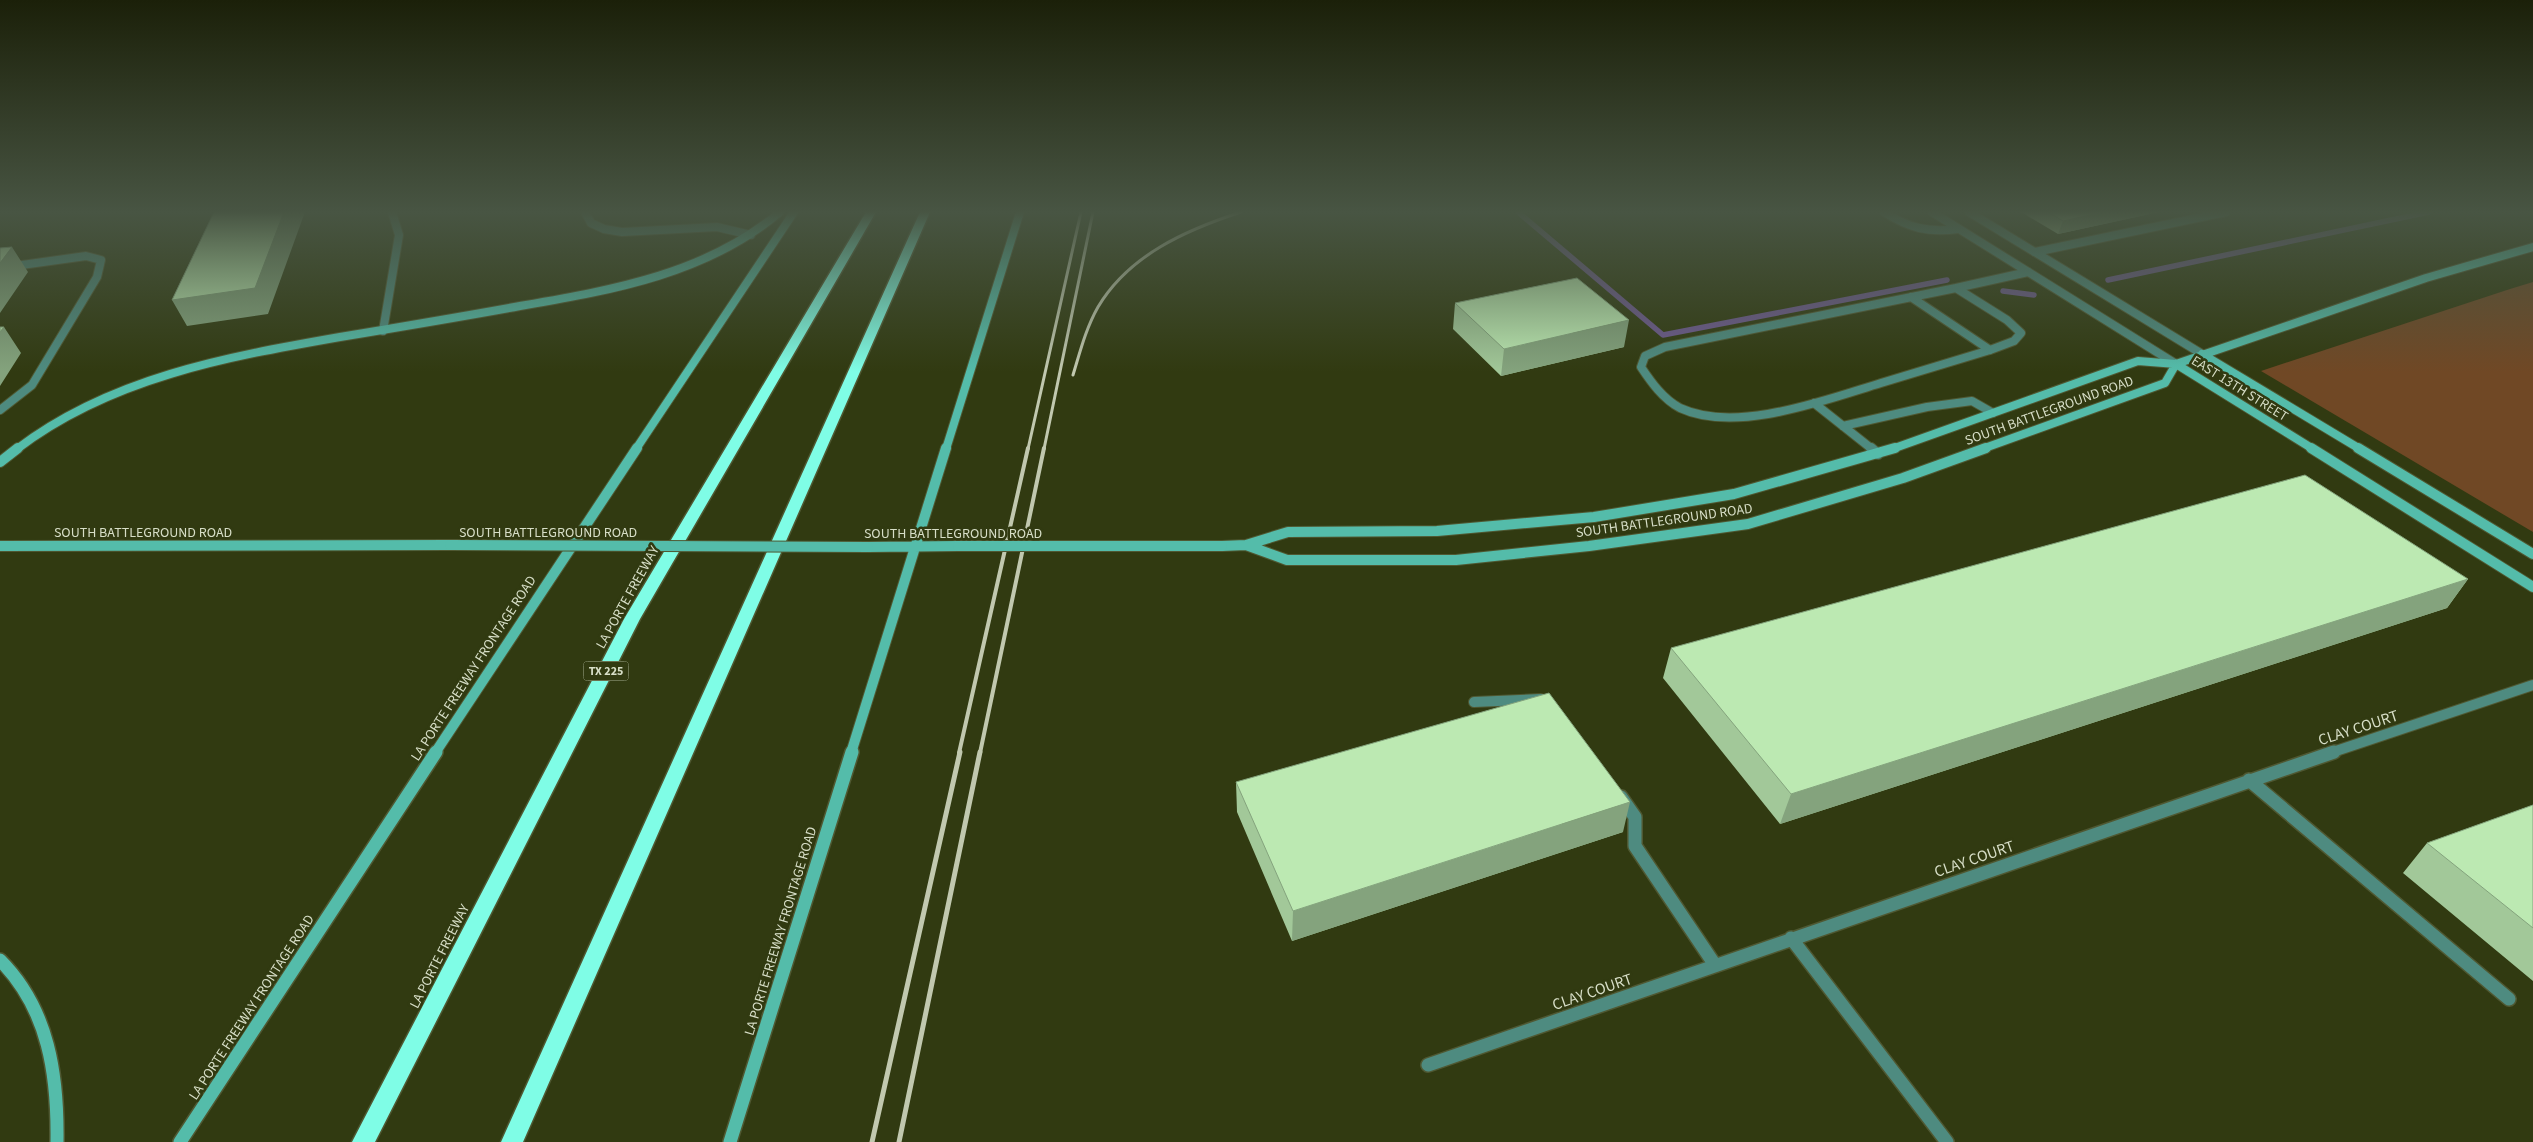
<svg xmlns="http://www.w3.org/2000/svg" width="2533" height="1142" font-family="'Source Sans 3',sans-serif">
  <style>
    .green { fill: #704825 }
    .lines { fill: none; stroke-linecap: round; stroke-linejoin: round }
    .stream { stroke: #6d598f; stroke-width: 5.5 }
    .lane-far2-casing { stroke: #4f5832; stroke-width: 10 }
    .lane-far1-casing { stroke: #4f5832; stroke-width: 12 }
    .lane-casing { stroke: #4f5832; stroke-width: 16 }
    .street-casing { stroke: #4f5832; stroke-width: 10 }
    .secondary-far2-casing { stroke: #4f5832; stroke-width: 10 }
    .secondary-far1-casing { stroke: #4f5832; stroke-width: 12 }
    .secondary-casing { stroke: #4f5832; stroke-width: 16 }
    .highway-casing { stroke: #4f5832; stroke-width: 3 }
    .lane-far2 { stroke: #4e8b80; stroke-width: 8 }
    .lane-far1 { stroke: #4e8b80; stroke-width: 10 }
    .lane { stroke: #4e8b80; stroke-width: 13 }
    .street { stroke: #4e8b80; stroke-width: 8 }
    .secondary-far2 { stroke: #54bcaa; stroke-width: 8 }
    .secondary-far1 { stroke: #54bcaa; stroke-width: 10 }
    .secondary { stroke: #54bcaa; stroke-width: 13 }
    .highway { fill: #7ffde6; fill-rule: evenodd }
    .rail-far2 { stroke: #c1c8af; stroke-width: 3 }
    .rail-far1 { stroke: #c1c8af; stroke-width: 4 }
    .rail { stroke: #c1c8af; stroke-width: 5 }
    .secondary-bridge-casing { stroke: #4f5832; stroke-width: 12; stroke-linecap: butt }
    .secondary-bridge { stroke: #54bcaa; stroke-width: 10 }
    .wall { fill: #a2c899 }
    .shaded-wall { fill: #84a37d }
    .building { fill: #bce9b2; stroke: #84a37d }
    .labels { text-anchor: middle; stroke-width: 5; stroke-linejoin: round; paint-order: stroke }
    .shield { fill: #313a11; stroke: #a5ad90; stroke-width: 1 }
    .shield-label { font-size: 12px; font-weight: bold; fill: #d7dec7 }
    .street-label { font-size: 14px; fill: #d7dec7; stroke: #313a11 }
    .near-street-label { font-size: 16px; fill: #d7dec7; stroke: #313a11 }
  </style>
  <rect width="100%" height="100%" fill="#313a11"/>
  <!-- green -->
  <path class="green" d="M2533,282V532L2261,371L2510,289Z"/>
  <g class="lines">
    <!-- stream -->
    <path class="stream" d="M1518,212L1663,335L1947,280
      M2108,280L2429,212
      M2003,291L2034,295"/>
    <defs>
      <path id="lane-far2" d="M585,212L591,223L604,229L622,232L717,227L751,235
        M1884,212C1909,228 1928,233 1958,229
        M2035,252L2226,212
        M0,268L86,256L101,260L97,277L32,385L0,410
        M1956,288L2028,272
        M1956,288L2007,320L2021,333L2014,341L1990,350C1954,361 1917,372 1881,383C1825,400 1736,434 1680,408C1663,399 1651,382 1641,367L1645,356L1665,347Z
        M1911,297L1990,350
        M383,331L399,235L392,212
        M1814,403L1872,449
        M1843,426L1927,407L1972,401L1993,413"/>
      <path id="lane-far1" d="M1871,448L1878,454
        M1474,702L1541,699
        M2330,753L2533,685"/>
      <path id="lane" d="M2249,780L2509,999
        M1621,797L1635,817V846L1715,965
        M1791,938L1947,1142
        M1428,1065L2334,752"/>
      <path id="street" d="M1932,212L2176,364
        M1969,212L2202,354"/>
      <path id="secondary-far2" d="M2202,354L2360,449
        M2176,364L2313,449
        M17,449C110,378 226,357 340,337C400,327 460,317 520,306C612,290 707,274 780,212
        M636,449L794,212
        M946,449L1020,212
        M1892,449L2138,361L2176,364L2426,278L2533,247
        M1982,449L2165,383L2176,364"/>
      <path id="secondary-far1" d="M2311,448L2533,587
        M2358,448L2533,554
        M0,462L18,448
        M1246,545L1287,560H1456L1589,546L1748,524L1903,478L1986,448
        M0,546L450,545
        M1222,546L1246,545L1288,532L1437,531L1594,517L1734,494L1895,448
        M868,547L958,546
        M435,753L637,448
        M851,753L946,448"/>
      <path id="secondary" d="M0,960C49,1009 58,1076 57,1142
        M180,1142L436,752
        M730,1142L852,752"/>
      <path id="highway" d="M866,212H876L640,619L375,1142H352L624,619Z
        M920,212H930L523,1142H501Z"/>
    </defs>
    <!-- lane-far2 casing -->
    <use href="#lane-far2" class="lane-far2-casing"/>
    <!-- lane-far1 casing -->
    <use href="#lane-far1" class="lane-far1-casing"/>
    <!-- lane casing -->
    <use href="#lane" class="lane-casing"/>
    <!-- street casing -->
    <use href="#street" class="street-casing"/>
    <!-- secondary-far2 casing -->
    <use href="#secondary-far2" class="secondary-far2-casing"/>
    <!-- secondary-far1 casing -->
    <use href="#secondary-far1" class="secondary-far1-casing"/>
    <!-- secondary casing -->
    <use href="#secondary" class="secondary-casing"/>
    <!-- highway casing -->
    <use href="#highway" class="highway-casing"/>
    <!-- lane-far2 -->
    <use href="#lane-far2" class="lane-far2"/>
    <!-- lane-far1 -->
    <use href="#lane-far1" class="lane-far1"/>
    <!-- lane -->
    <use href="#lane" class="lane"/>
    <!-- street -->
    <use href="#street" class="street"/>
    <!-- secondary-far2 -->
    <use href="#secondary-far2" class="secondary-far2"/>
    <!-- secondary-far1 -->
    <use href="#secondary-far1" class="secondary-far1"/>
    <!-- secondary -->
    <use href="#secondary" class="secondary"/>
    <!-- highway -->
    <use href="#highway" class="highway"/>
    <!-- rail-far2 -->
    <path class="rail-far2" d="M1073,375C1080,352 1086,328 1098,307C1129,255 1186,230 1241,212
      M1028,449L1081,212
      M1044,449L1093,212"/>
    <!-- rail-far1 -->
    <path class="rail-far1" d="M959,753L1028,448
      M980,753L1044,448"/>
    <!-- rail -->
    <path class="rail" d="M872,1142L960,752
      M899,1142L980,752"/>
    <defs>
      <path id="secondary-bridge" d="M450,545L868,547
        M958,546H1222"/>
    </defs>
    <!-- secondary-bridge casing -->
    <use href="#secondary-bridge" class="secondary-bridge-casing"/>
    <!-- secondary-bridge -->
    <use href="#secondary-bridge" class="secondary-bridge"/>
  </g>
  <!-- wall -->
  <path class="wall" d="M2021,212H2159L2058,234Z
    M1455,303L1624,347L1501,376L1453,329Z
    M2468,579L2447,608L1780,824L1663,678L1671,648Z
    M1236,782L1623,832L1292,941L1237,812Z
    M2533,805V981L2403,873L2427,843Z"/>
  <!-- shaded-wall -->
  <path class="shaded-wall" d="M284,212H305L268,314L187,326L172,300Z
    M2104,212H2159L2058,234L2063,221Z
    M12,247L28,272L0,313V263Z
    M1629,320L1624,347L1501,376L1504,349Z
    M4,327L21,353L0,386V332Z
    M2468,579L2447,608L1780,824L1791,794Z
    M1630,802L1623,832L1292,941L1293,911Z"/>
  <!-- building -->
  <path class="building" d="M214,212H284L255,288L172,300Z
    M2048,212H2104L2063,221Z
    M12,247L0,263V248Z
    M1577,278L1629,320L1504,349L1455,303Z
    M0,327H4L0,332Z
    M2305,475L2468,579L1791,794L1671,648Z
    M1549,693L1630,802L1293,911L1236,782Z
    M2533,805V928L2427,843Z"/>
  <!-- sky -->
  <linearGradient id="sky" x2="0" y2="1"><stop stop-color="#1b2009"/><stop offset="0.57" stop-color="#485543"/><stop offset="1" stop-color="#485543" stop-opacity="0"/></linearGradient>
  <rect width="2533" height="372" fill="url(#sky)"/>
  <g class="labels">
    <!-- shield labels -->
    <rect class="shield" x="583.5" y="661.5" width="45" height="19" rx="4"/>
    <g class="shield-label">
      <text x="606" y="675">TX 225</text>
    </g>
    <!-- street labels -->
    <g class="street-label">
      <text transform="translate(2240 388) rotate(32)" y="5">EAST 13TH STREET</text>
      <text transform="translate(2049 410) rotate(-20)" y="5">SOUTH BATTLEGROUND ROAD</text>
      <text transform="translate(1664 520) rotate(-8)" y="5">SOUTH BATTLEGROUND ROAD</text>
      <text x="143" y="537">SOUTH BATTLEGROUND ROAD</text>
      <text x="548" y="537">SOUTH BATTLEGROUND ROAD</text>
      <text x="953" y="538">SOUTH BATTLEGROUND ROAD</text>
      <text transform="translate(627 597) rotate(-61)" y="5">LA PORTE FREEWAY</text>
      <text transform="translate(473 668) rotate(-57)" y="5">LA PORTE FREEWAY FRONTAGE ROAD</text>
      <text transform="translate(780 931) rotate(-73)" y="5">LA PORTE FREEWAY FRONTAGE ROAD</text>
      <text transform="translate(439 956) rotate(-63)" y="5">LA PORTE FREEWAY</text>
      <text transform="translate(251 1007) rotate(-57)" y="5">LA PORTE FREEWAY FRONTAGE ROAD</text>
    </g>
    <!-- near-street labels -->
    <g class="near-street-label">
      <text transform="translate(2358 727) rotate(-18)" y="6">CLAY COURT</text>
      <text transform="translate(1974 858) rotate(-19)" y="6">CLAY COURT</text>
      <text transform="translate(1592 991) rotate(-19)" y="6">CLAY COURT</text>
    </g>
  </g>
</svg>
